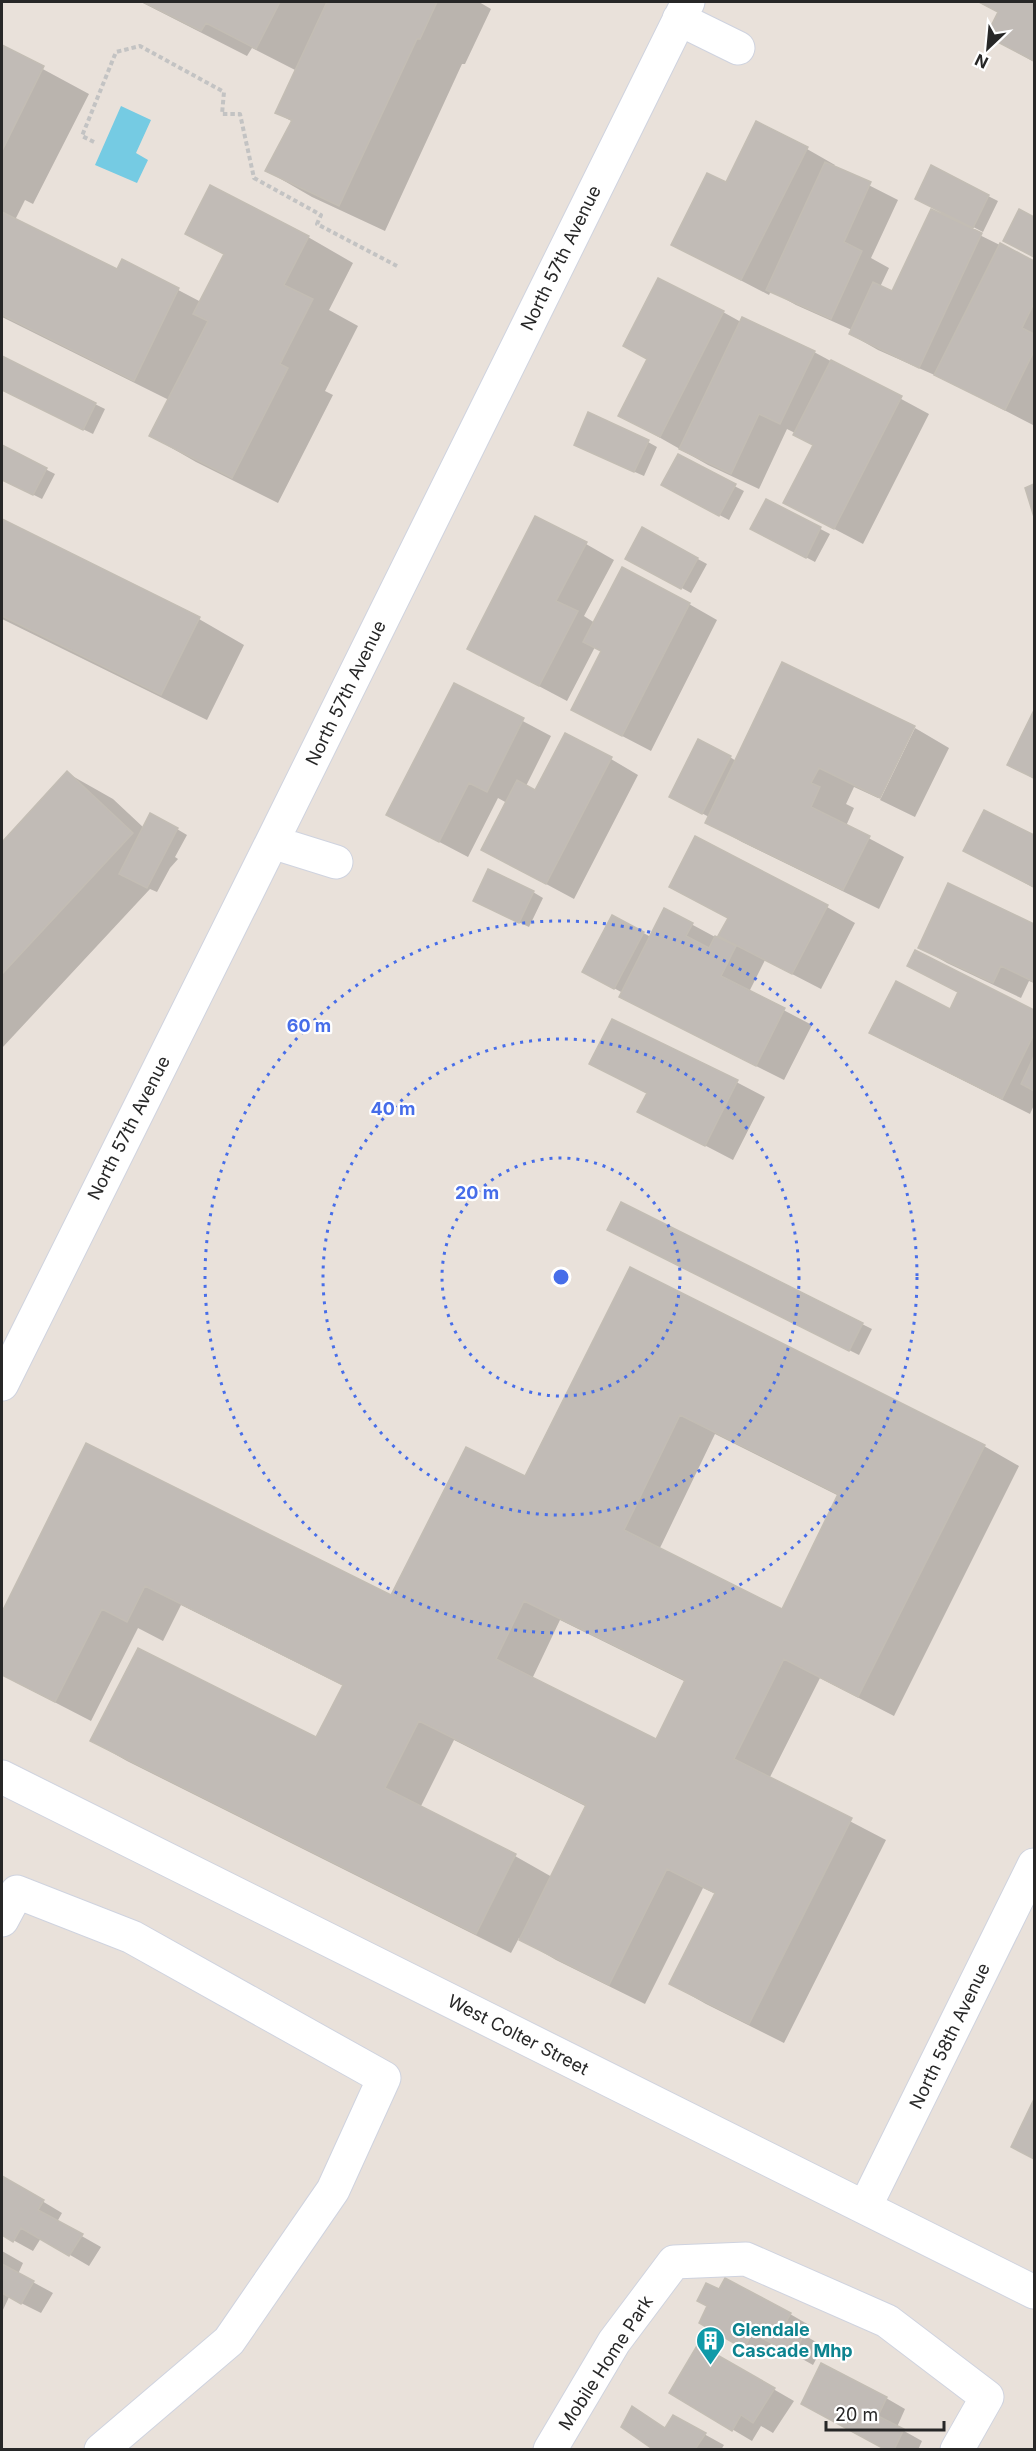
<svg xmlns="http://www.w3.org/2000/svg" width="1036" height="2451" font-family="Inter,sans-serif">
  <style>
    .water { fill: #75cbe3 }
    .shadow { fill: #0003; fill-rule: evenodd }
    .building { fill: #c1bbb6; stroke: #c3bdb4; stroke-width: 1.5; fill-rule: evenodd }
    .lines { fill: none; stroke-linecap: round; stroke-linejoin: round }
    .minor-casing { stroke: #cfd3df; stroke-width: 35 }
    .path { stroke: #c3c3c3; stroke-width: 4; stroke-dasharray: 4.5 3; stroke-linecap: butt }
    .minor { stroke: #fff; stroke-width: 33 }
    .ring { fill: none; stroke: #466de9; stroke-width: 3; stroke-dasharray: 3 6 }
    .labels { text-anchor: middle; stroke-width: 4.5; stroke-linejoin: round; paint-order: stroke }
    .street-label { font-size: 18px; fill: #272727; stroke: #fff }
    .culture-label { font-size: 18px; font-weight: bold; fill: #0d838f; stroke: #fff; text-anchor: start }
    .centre { fill: #466de9; stroke: #fff; stroke-width: 3 }
    .ring-label { font-size: 18px; text-anchor: middle; font-weight: bold; fill: #466de9; stroke: #fff; stroke-width: 4.5; stroke-linejoin: round; paint-order: stroke }
  </style>
  <rect width="100%" height="100%" fill="#e9e1da"/>
  <!-- water -->
  <path class="water" d="M121,106L151,120L136,153L148,160L137,183L95,165Z"/>
  <!-- shadow -->
  <path class="shadow" d="M141,2H479L491,9L465,64H462L385,231L312,197L267,171L293,122L277,113L297,71L252,48L247,56Z
    M978,2H1034V62L988,36L1000,13Z
    M2,47L89,94L33,204L25,200L15,220L118,271L123,261L201,302L225,255L187,234L308,237L353,263L329,310L358,326L325,391L333,395L278,503L196,462L151,436L169,400L2,317Z
    M807,149L835,165L833,167L898,200L871,258L889,268L880,287L892,293L931,211L1034,262L1033,425L948,381L878,350L850,334L852,330L796,305L771,291L769,295L673,245L726,184Z
    M988,196L998,201L983,232L926,203Z
    M1020,211L1034,219V256L1014,246Z
    M723,312L741,322L814,352L929,414L863,544L785,503L815,446L795,433L787,429L759,489L708,465L620,415Z
    M2,358L105,409L93,434L2,390Z
    M648,442L657,447L644,476L585,450Z
    M2,447L55,474L42,499L2,479Z
    M678,457L744,491L729,520L672,490Z
    M767,501L830,534L815,562L762,534Z
    M2,521L199,619L244,645L207,720L2,619Z
    M643,529L707,564L691,593L627,558Z
    M586,544L614,560L584,616L595,623L689,604L717,620L651,751L601,725L602,651L595,647L567,701L469,649Z
    M455,685L551,736L526,786L536,792L611,759L638,775L574,899L483,850L507,803L498,798L468,857L388,815Z
    M1034,713V779L1009,764Z
    M912,727L878,798L854,787L846,804L854,808L846,826L904,857L879,909L742,842L707,822L709,817L681,802L730,757L736,761Z
    M915,728L949,748L915,817L880,800Z
    M67,773L113,799L144,828L177,829L187,835L175,857L178,859L170,868L157,892L150,889L2,1048V844Z
    M985,812L1034,837V888L965,850Z
    M949,885L1034,926V983L1029,981L1021,998L947,963L920,947Z
    M533,892L543,898L529,927L484,906Z
    M827,907L855,923L821,989L765,960L749,992L812,1025L784,1080L649,1012L621,996L623,993L584,972L613,917L651,937L665,910L730,945L720,936L729,918Z
    M916,952L1034,1012V1105L1030,1114L899,1048L951,1011L959,993L909,965Z
    M675,1050L765,1097L733,1160L639,1111L648,1094L591,1064Z
    M618,1235L862,1324L872,1329L859,1355Z
    M630,1269L984,1446L1019,1466L894,1716L820,1678L769,1779L886,1840L784,2043L706,2004L671,1984L716,1894L703,1888L645,2004L556,1960L519,1938L511,1953L127,1761L92,1741L317,1739L344,1686L181,1605L163,1641L138,1628L91,1721L2,1675V1615L87,1445L391,1597L525,1478ZM715,1434L839,1496L782,1611L659,1550ZM560,1620L686,1682L657,1741L532,1679ZM454,1740L587,1807L552,1877L515,1856L420,1808Z
    M1034,2102V2159L1013,2147Z
    M2,2177L62,2213L57,2222L101,2247L89,2266L41,2238L33,2251L2,2234Z
    M2,2251L23,2263L18,2274L53,2293L41,2313L9,2297L2,2312Z
    M709,2305L790,2314L809,2325L804,2335L823,2346L813,2365L772,2342L763,2358L700,2323Z
    M699,2346L794,2401L773,2433L761,2426L752,2441L671,2393Z
    M886,2398L905,2409L897,2427L922,2441L918,2450H888L803,2403Z
    M633,2408L666,2429L673,2417L724,2445L721,2450H652Z"/>
  <!-- building -->
  <path class="building" d="M143,2H280L256,49L206,23L201,31Z
    M327,2H437L420,39H417L339,206L265,171L292,120L275,113Z
    M979,2H1034V61L986,36L998,12Z
    M2,45L44,66L2,151Z
    M756,121L808,147L741,280L671,245L707,173L726,182Z
    M825,162L871,182L844,242L862,251L831,319L766,290Z
    M931,165L989,195L973,228L915,199Z
    M210,185L309,236L284,285L313,299L280,364L288,368L232,478L149,436L208,321L193,314L224,254L185,234Z
    M931,209L982,233L919,368L849,334L873,282L892,291Z
    M1019,209L1034,217V257L1003,241Z
    M2,212L117,269L122,259L179,288L134,381L2,315Z
    M1000,243L1034,261V303L1022,328L1034,334V351L1005,410L934,375Z
    M658,278L724,311L660,437L618,416L647,359L623,346Z
    M742,317L815,351L780,424L759,414L731,474L679,449Z
    M2,356L96,403L83,430L2,390Z
    M831,360L902,396L834,529L783,503L813,445L793,435Z
    M588,412L649,440L634,472L574,445Z
    M2,445L47,468L33,495L2,480Z
    M678,454L736,484L719,516L661,485Z
    M1034,484V517L1025,488Z
    M766,499L821,527L806,558L750,529Z
    M535,516L587,542L556,601L578,611L539,686L467,649Z
    M2,519L200,617L161,695L2,616Z
    M642,527L698,558L681,589L625,559Z
    M622,567L690,603L622,736L571,710L601,651L583,642Z
    M782,662L915,726L880,798L819,768L811,783L820,787L811,807L870,836L843,890L705,823Z
    M454,683L524,718L487,792L469,783L439,842L386,815Z
    M1034,710V778L1007,765Z
    M565,733L612,757L546,884L481,850L517,780L535,790Z
    M698,739L731,756L702,814L669,797Z
    M67,771L133,833L2,974V842Z
    M984,810L1034,835V887L963,851Z
    M150,813L178,828L147,888L119,874Z
    M695,836L828,905L792,974L718,936L728,918L669,887Z
    M488,869L534,891L519,923L473,901Z
    M948,883L1034,924V982L1001,966L993,983L918,948Z
    M664,908L693,923L686,936L709,948L715,936L736,946L721,976L785,1008L756,1066L619,997Z
    M612,915L644,932L614,989L582,972Z
    M915,950L1034,1010V1034L1002,1099L869,1033L896,981L950,1009L958,992L907,966Z
    M612,1019L738,1080L705,1146L637,1112L647,1093L589,1064Z
    M1034,1056V1091L1021,1084Z
    M621,1202L863,1323L849,1351L607,1230Z
    M630,1267L985,1445L858,1697L784,1659L734,1759L852,1818L749,2024L669,1984L715,1893L667,1869L609,1985L519,1940L586,1805L419,1721L385,1788L516,1854L476,1934L90,1741L138,1648L316,1737L343,1685L145,1586L127,1622L102,1609L55,1702L2,1675V1612L86,1443L391,1595L466,1447L525,1476ZM680,1415L838,1494L782,1609L624,1530ZM524,1601L685,1680L656,1739L496,1659Z
    M1034,2099V2159L1011,2147Z
    M2,2176L44,2200L38,2210L83,2234L69,2256L21,2228L13,2242L2,2235Z
    M2,2264L34,2281L21,2304L2,2293Z
    M725,2278L791,2313L785,2324L804,2334L794,2355L752,2333L744,2349L699,2323L707,2306L697,2301L706,2283L719,2289Z
    M698,2344L775,2388L753,2423L741,2415L732,2431L669,2393Z
    M821,2363L887,2397L878,2416L904,2429L894,2450H886L801,2404Z
    M632,2406L665,2428L673,2415L706,2433L696,2448L699,2450H650L651,2448L621,2427Z"/>
  <g class="lines">
    <defs>
      <path id="minor" d="M679,19L738,48
        M272,842L336,862
        M2,1384L272,842L688,2
        M2,1777L1034,2292
        M2,1920L17,1892L132,1937L384,2078L333,2190L229,2341L101,2450
        M865,2207L1034,1865
        M550,2450L614,2342L674,2262L746,2259L887,2321L987,2397L957,2450"/>
    </defs>
    <!-- minor casing -->
    <use href="#minor" class="minor-casing"/>
    <!-- path -->
    <path class="path" d="M94,142L82,136L116,52L140,46L224,92L222,114H240L254,178L321,215L317,224L397,266"/>
    <!-- minor -->
    <use href="#minor" class="minor"/>
  </g>
  <!-- distance rings -->
  <g class="ring">
    <circle cx="561" cy="1277" r="119"/>
    <circle cx="561" cy="1277" r="238"/>
    <circle cx="561" cy="1277" r="356"/>
  </g>
  <!-- icons -->
  <defs>
    <symbol id="building-pin" viewBox="-11 -11 22 30"><path d="M0 17L-7.5 6A9.5 9.5 0 1 1 7.5 6Z" fill="#0f9aa8" stroke="#fff"/><path d="M-4-6H4V6H1V3H-1V6H-4ZM-2.5-4.3h1.7v1.8h-1.7ZM.8-4.3h1.7v1.8H.8ZM-2.5-1h1.7V.8h-1.7ZM.8-1h1.7V.8H.8Z" fill="#fff"/></symbol>
  </defs>
  <g fill-rule="evenodd">
    <use href="#building-pin" x="694" y="2324" width="33" height="45"/>
  </g>
  <g class="labels">
    <!-- street labels -->
    <g class="street-label">
      <text transform="translate(561 258) rotate(-64)" y="6">North 57th Avenue</text>
      <text transform="translate(346 693) rotate(-64)" y="6">North 57th Avenue</text>
      <text transform="translate(129 1128) rotate(-63)" y="6">North 57th Avenue</text>
      <text transform="translate(518 2035) rotate(27)" y="6">West Colter Street</text>
      <text transform="translate(950 2036) rotate(-64)" y="6">North 58th Avenue</text>
      <text transform="translate(606 2363) rotate(-57)" y="6">Mobile Home Park</text>
    </g>
    <!-- culture labels -->
    <g class="culture-label">
      <text x="732" y="2336">Glendale<tspan x="732" dy="21">Cascade Mhp</tspan></text>
    </g>
  </g>
  <circle cx="561" cy="1277" r="9" class="centre"/>
  <g class="ring-label">
    <text x="309" y="1032">60 m</text>
    <text x="393" y="1115">40 m</text>
    <text x="477" y="1199">20 m</text>
  </g>
  <!-- border -->
  <rect width="1036" height="2451" fill="none" stroke="#272727" stroke-width="6"/>
  <!-- north arrow -->
  <g transform="translate(988 48) rotate(206)" stroke="#ffffff" stroke-width="4.5" paint-order="stroke">
  <path d="M0-4.5L10 22L0 15L-10 22Z" fill="#272727"/>
  <text y="-9" font-size="16" font-weight="bold" text-anchor="middle" fill="#272727">N</text>
  </g>
  <!-- scale -->
  <path d="M826 2421v9h118v-9" fill="none" stroke="#272727" stroke-width="3"/>
  <text x="835" y="2421" font-size="18" fill="#272727" stroke="#ffffff" stroke-width="4.5" paint-order="stroke">20 m</text>
</svg>
